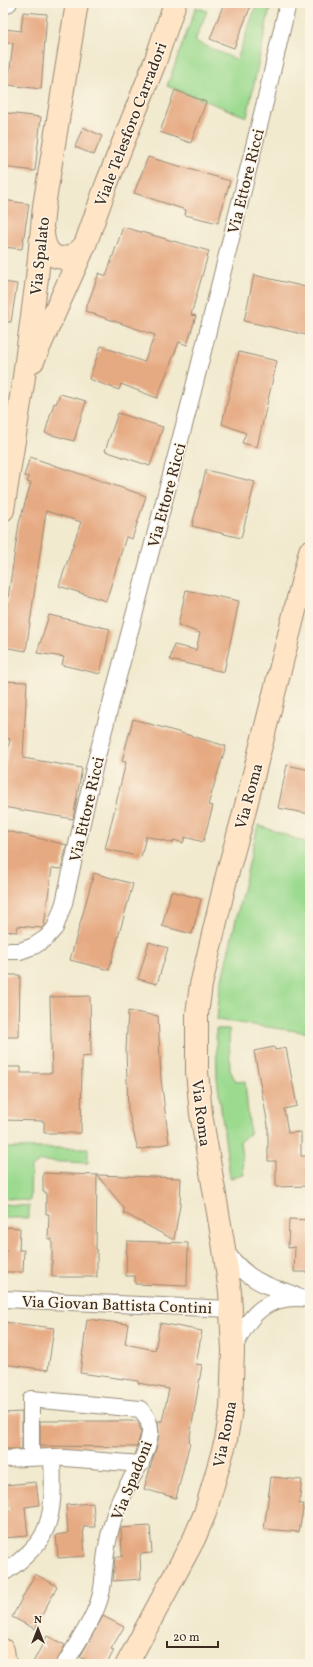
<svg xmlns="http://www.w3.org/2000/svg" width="313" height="1667" font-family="Vollkorn,serif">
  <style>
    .green { fill: #9bda8f; stroke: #6b8256 }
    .building { fill: #e6aa83 }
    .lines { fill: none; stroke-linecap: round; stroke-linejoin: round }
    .street-casing { stroke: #968a76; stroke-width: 18 }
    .secondary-casing { stroke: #968a76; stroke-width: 24 }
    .street { stroke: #fff; stroke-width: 16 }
    .secondary { stroke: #ffe4c6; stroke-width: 22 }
    .labels { text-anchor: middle; stroke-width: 3; stroke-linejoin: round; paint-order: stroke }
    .street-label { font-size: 16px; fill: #3b2a1e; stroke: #fcf5e5 }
  </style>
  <rect width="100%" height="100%" fill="#fcf5e5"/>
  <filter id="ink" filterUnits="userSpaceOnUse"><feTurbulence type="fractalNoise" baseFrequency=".025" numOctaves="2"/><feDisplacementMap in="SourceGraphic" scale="8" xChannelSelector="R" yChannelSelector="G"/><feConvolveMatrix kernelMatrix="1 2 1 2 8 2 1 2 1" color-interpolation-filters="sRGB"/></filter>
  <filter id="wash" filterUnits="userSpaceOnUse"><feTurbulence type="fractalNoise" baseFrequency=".012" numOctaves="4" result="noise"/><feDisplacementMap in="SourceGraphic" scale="16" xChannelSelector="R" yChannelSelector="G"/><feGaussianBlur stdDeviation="0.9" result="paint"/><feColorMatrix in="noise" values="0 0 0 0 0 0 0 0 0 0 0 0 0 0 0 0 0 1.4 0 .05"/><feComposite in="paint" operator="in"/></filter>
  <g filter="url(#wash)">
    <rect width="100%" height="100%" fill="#f1eacf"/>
    <!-- green -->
    <path class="green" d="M257,3H271L247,117L167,86L196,7L207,11L195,41L237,60Z
      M258,825L310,844V1033L217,1020L220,988Z
      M216,1029H229L230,1070L236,1082L245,1081L250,1134L240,1141L244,1175L230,1178L217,1078Z
      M3,1148H88V1163L41,1161L31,1167L30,1201L3,1198Z
      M3,1204L29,1206V1218H3Z"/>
    <g id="blocks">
      <!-- building -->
      <path class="building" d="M224,3H252L234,48L210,39Z
        M23,12L47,14L41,89L8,85L13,43H4L5,29L21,31Z
        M175,90L206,102L191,143L160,132Z
        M7,113L41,117L35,171L3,167V145Z
        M83,127L102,136L94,155L75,147Z
        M148,157L230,181L218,223L185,215L186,210L134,193Z
        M3,200L29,204L22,249L3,247Z
        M123,227L209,251L191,315L196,316L187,345L179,342L157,398L121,384L119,390L89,379L101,346L144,362L155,335L85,311L99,273L106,276Z
        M254,275L310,288V321L307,335L244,321Z
        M3,282L17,284L11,322H3Z
        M239,352L277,361L257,447L242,443L246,433L222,424Z
        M60,394L86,401L74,441L45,433L54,403L56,404Z
        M118,413L163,427L150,466L105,451Z
        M30,457L146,496L132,539L126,537L106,601L59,586L81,522L46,511L26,651L3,647V618L5,605H7L19,523L31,483L27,482L29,477L24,476Z
        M206,470L255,482L241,538L192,526Z
        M186,590L239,601L224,672L170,660L174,645L196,650L200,633L178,625Z
        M49,615L110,629L100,674L62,665L64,657L37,653Z
        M3,681L27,682L23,758L82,768L73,819L3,807V778L10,739L3,738Z
        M133,719L226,746L208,805L213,806L203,842L185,837L183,843L174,840L173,843L146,836L141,857L105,849L126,762L122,761Z
        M287,765L310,770V814L278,808Z
        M3,830L67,845L61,869L52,868L44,926L42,928L18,926L17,932L3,931Z
        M94,873L133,884L109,970L70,960Z
        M171,891L201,899L192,934L162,926Z
        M149,942L168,948L157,984L138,979Z
        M3,975H20L19,1037H3Z
        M90,996L91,1056L82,1057L81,1133H44V1121L3,1120V1067H21V1073H52L50,997Z
        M128,1011L158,1016L161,1079L169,1143L138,1150L128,1110L126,1050Z
        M274,1047L275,1050L286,1048L297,1106L284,1109L288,1133L301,1132V1156H308V1186L276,1187V1161H268V1125L254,1051Z
        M43,1173L181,1178L180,1205L174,1240L124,1213V1208L97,1175L96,1249H97V1277H52V1239H48L49,1214H46V1192H43Z
        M289,1219L310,1220V1272H294L295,1247L288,1248Z
        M3,1227L20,1228L19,1250H24L23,1272H5L6,1250H3Z
        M127,1241L188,1243L187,1286L135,1284V1276H126Z
        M87,1319L128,1324L125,1344L155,1350L160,1323L202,1331L196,1364L202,1365L189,1442H190L176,1498L144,1489L157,1445L159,1433L158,1421H162L169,1389L138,1383V1381L80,1373Z
        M3,1322L54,1328L48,1370L3,1364Z
        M22,1412V1449H3V1413Z
        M40,1421H138L141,1432L137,1447L40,1446Z
        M271,1477L302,1480L299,1504H304L299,1532L264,1529Z
        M36,1482L39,1505L25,1507L28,1536L3,1538V1512H9L6,1485Z
        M93,1503L95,1527H83L85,1556L58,1558L56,1535L68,1533L66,1505Z
        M150,1526L152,1553L140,1554L141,1579L113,1581L115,1557H122L121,1528Z
        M35,1574L57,1586L35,1629L12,1617Z
        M103,1616L124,1627L111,1649L114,1650L107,1664H93L80,1657Z
        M47,1636L65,1645L56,1664H32Z"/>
    </g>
  </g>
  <g filter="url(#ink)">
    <use href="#blocks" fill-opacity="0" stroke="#968a76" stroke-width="1"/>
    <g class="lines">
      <defs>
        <path id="street" d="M3,7L9,3
          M3,951H20L34,946L46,938L55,928L64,903L95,764L192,395L266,98L288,3
          M224,1249C236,1266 250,1279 269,1286C279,1290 289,1292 298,1297
          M3,1299L231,1309
          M234,1349C249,1313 268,1293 310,1299
          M31,1457V1399L140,1409C147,1416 151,1423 150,1433C146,1463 130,1476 119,1502C111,1523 106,1547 104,1570C103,1578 103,1586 101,1594C95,1619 77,1642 65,1664
          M3,1459L52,1457L141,1464
          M3,1573C15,1566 36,1548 43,1535C55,1512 53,1482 52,1457"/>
        <path id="secondary" d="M43,232C44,261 67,266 85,245
          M33,361L85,245L107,183L155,62L175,3
          M3,510L23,384L37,278L44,206L77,3
          M3,1650L5,1664
          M127,1664L194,1539L205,1513L226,1440L231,1409L233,1351L230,1292L223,1242L201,1114L197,1072V1014L201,985L227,875L243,817L310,551"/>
      </defs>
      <!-- street casing -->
      <use href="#street" class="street-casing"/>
      <!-- secondary casing -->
      <use href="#secondary" class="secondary-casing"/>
      <!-- street -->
      <use href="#street" class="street"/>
      <!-- secondary -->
      <use href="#secondary" class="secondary"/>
    </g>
  </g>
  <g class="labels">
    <!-- street labels -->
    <g class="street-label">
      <text transform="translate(130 124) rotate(-69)" y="6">Viale Telesforo Carradori</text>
      <text transform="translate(245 181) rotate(-76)" y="6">Via Ettore Ricci</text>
      <text transform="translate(39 256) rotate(-84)" y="6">Via Spalato</text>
      <text transform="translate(166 495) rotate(-75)" y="6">Via Ettore Ricci</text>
      <text transform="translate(248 796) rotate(-75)" y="6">Via Roma</text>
      <text transform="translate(86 809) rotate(-77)" y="6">Via Ettore Ricci</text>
      <text transform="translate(202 1113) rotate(83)" y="6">Via Roma</text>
      <text transform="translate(117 1304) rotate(2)" y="6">Via Giovan Battista Contini</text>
      <text transform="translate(224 1434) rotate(-79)" y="6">Via Roma</text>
      <text transform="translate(131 1480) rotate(-68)" y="6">Via Spadoni</text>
    </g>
  </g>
  <!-- margin -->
  <rect width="313" height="1667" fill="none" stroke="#fcf5e5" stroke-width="16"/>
  <!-- north arrow -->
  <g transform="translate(38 1629)" stroke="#fcf5e5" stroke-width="3" paint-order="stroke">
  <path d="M0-3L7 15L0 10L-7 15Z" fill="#3b2a1e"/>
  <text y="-6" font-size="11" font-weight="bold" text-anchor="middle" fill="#3b2a1e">N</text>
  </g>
  <!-- scale -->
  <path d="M167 1641v6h51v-6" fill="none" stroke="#3b2a1e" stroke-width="2"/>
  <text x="173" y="1641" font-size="12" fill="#3b2a1e" stroke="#fcf5e5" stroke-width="3" paint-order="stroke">20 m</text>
</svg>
